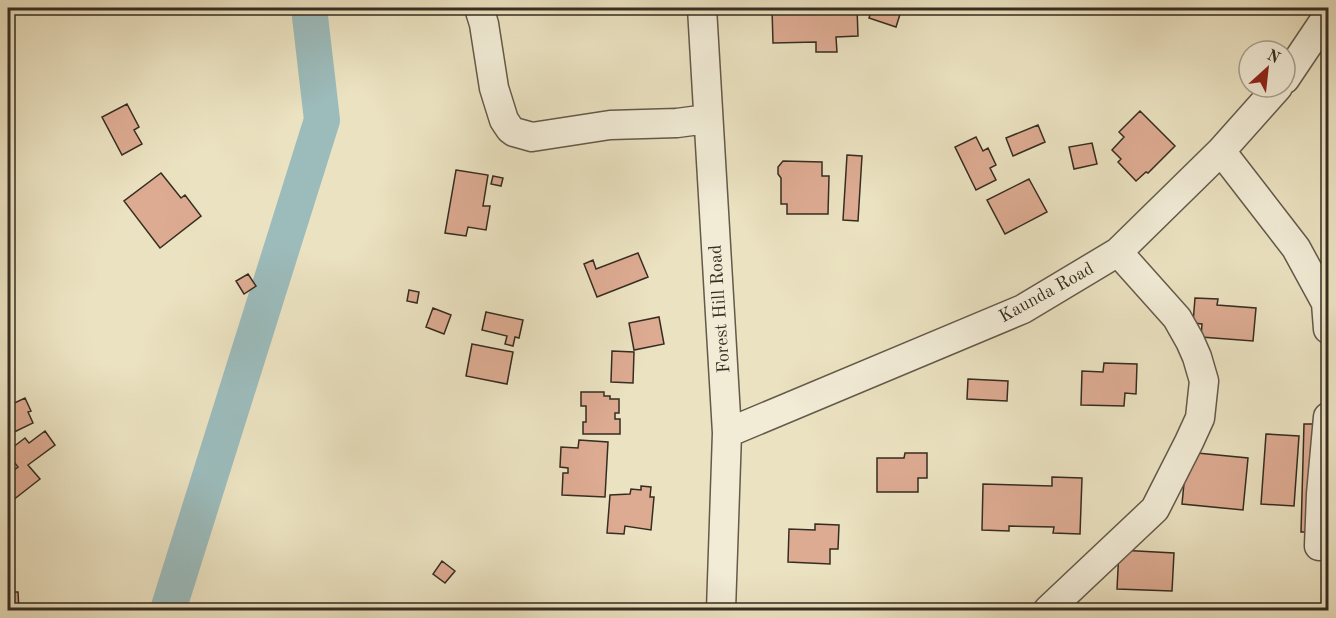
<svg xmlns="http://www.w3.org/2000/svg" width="1336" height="618" font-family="'Old Standard TT',serif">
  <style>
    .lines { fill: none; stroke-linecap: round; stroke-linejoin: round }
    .river { stroke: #9cbcbc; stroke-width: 36 }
    .building { fill: #ddab92; stroke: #362d21; stroke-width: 1.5 }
    .minor-casing { stroke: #635a49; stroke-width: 31 }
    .minor { stroke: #f2ecd7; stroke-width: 28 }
    .labels { text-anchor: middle; stroke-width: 4.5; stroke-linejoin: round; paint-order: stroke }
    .street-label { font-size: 18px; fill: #362d21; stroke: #f2ecd7 }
  </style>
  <rect width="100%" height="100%" fill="#ebe2c1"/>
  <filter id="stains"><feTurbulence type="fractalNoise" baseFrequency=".00333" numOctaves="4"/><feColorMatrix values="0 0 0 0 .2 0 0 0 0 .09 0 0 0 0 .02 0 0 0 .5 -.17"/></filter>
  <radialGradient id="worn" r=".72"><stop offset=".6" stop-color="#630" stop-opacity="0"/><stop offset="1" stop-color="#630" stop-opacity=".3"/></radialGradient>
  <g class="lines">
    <!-- river -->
    <path class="river" d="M168,610L322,120L309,8"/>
  </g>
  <!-- building -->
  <path class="building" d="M800,8H857L858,36L836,37L837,52H816V42L773,43L772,9Z
    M872,8H902L896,27L869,18Z
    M127,104L139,127L134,130L142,144L122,155L102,117Z
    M1140,111L1175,146L1148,173L1146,172L1136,181L1118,162L1121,159L1112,150L1124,137L1119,132Z
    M1038,125L1045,142L1013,156L1006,138Z
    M976,137L983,151L988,148L996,165L990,168L996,180L976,190L955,147Z
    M1092,143L1097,164L1074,169L1069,147Z
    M847,155L862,156L858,221L843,220Z
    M783,161L822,162V176H829L828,214H787V204H781V178L778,174V167Z
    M456,170L488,175L483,206H490L486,230L468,227L466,236L445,233Z
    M161,173L181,198L185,195L201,216L160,248L124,201Z
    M493,176L503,178L501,186L491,184Z
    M1029,179L1047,212L1005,234L987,200Z
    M638,253L648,277L597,297L584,264L593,260L596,269Z
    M248,274L256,286L244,294L236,281Z
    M409,290L419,292L417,303L407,301Z
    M1195,298L1218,299L1217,305L1256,308L1253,341L1201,337L1202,324L1193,323Z
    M433,308L451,315L444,334L426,327Z
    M486,312L523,320L519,338L515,337L513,346L505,344L507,336L482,330Z
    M659,317L664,344L634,350L629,323Z
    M472,344L513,352L507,384L466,376Z
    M612,351L634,352L633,383L611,382Z
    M1104,363L1137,364L1136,394L1125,393L1124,406L1081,405L1082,371L1103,372Z
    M968,379L1008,381L1007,401L967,399Z
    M581,392H604V396H610V399H619V413H615V419H620V434H583V422H586V406H581Z
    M25,398L31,411L28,412L33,423L8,435V406Z
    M1304,424H1319L1316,532H1301Z
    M45,431L55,445L28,465L40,479L8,504V469L11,466L14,470L18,467L8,454V451L25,438L29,443Z
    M1266,434L1299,436L1294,506L1261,504Z
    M579,440L608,442L605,497L562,495L563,473H568V468L560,467L561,447L578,448Z
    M1187,452L1248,458L1243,510L1182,504Z
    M905,453H927V478H918V492H877V458H904Z
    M1052,477L1082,478L1080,534L1053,533L1054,527L1009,526V531L982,530L983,484L1052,486Z
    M641,486L651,487L650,497H654L651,530L625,526L624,534L607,533L610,495L630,494L631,489L641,490Z
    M8,514H12L13,538L8,539Z
    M815,524L839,525L838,549H830V564L788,562L789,529L815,530Z
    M1119,550L1174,553L1172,591L1117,589Z
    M442,561L455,571L445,583L433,574Z
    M8,592H18L19,610H8Z"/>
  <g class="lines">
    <defs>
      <path id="minor" d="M479,8L484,24L494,88L504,120L510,129L514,132L532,137L610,125L677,123L707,119
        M702,8L727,433L721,610
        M1285,79L1328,15
        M1221,151L1296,248L1326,303L1328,329
        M727,433L1023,309L1118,252L1221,151L1278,87
        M1319,546L1321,494L1328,417
        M1048,610L1155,509L1189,442L1200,418L1204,381L1197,357L1190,341L1177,318L1118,252"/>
    </defs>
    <!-- minor casing -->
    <use href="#minor" class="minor-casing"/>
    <!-- minor -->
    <use href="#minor" class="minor"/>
  </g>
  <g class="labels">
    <!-- street labels -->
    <g class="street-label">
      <text transform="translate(1046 292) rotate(-29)" y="6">Kaunda Road</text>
      <text transform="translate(719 309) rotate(-94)" y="6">Forest Hill Road</text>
    </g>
  </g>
  <!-- margin -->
  <rect width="1336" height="618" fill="none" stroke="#ebe2c1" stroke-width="30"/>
  <rect x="9" y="9" width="1318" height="600" fill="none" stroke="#362d21" stroke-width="3"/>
  <rect x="15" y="15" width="1306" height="588" fill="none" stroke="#362d21" stroke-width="1.5"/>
  <!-- north arrow -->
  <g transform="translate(1267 69) rotate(27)"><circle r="28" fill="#f2ecd7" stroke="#a7a08e" stroke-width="1.5"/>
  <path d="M0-4.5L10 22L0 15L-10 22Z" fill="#8f2418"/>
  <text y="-9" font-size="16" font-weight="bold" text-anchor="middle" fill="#362d21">N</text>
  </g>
  <rect width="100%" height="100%" filter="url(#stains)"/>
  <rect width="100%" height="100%" fill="url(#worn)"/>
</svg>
